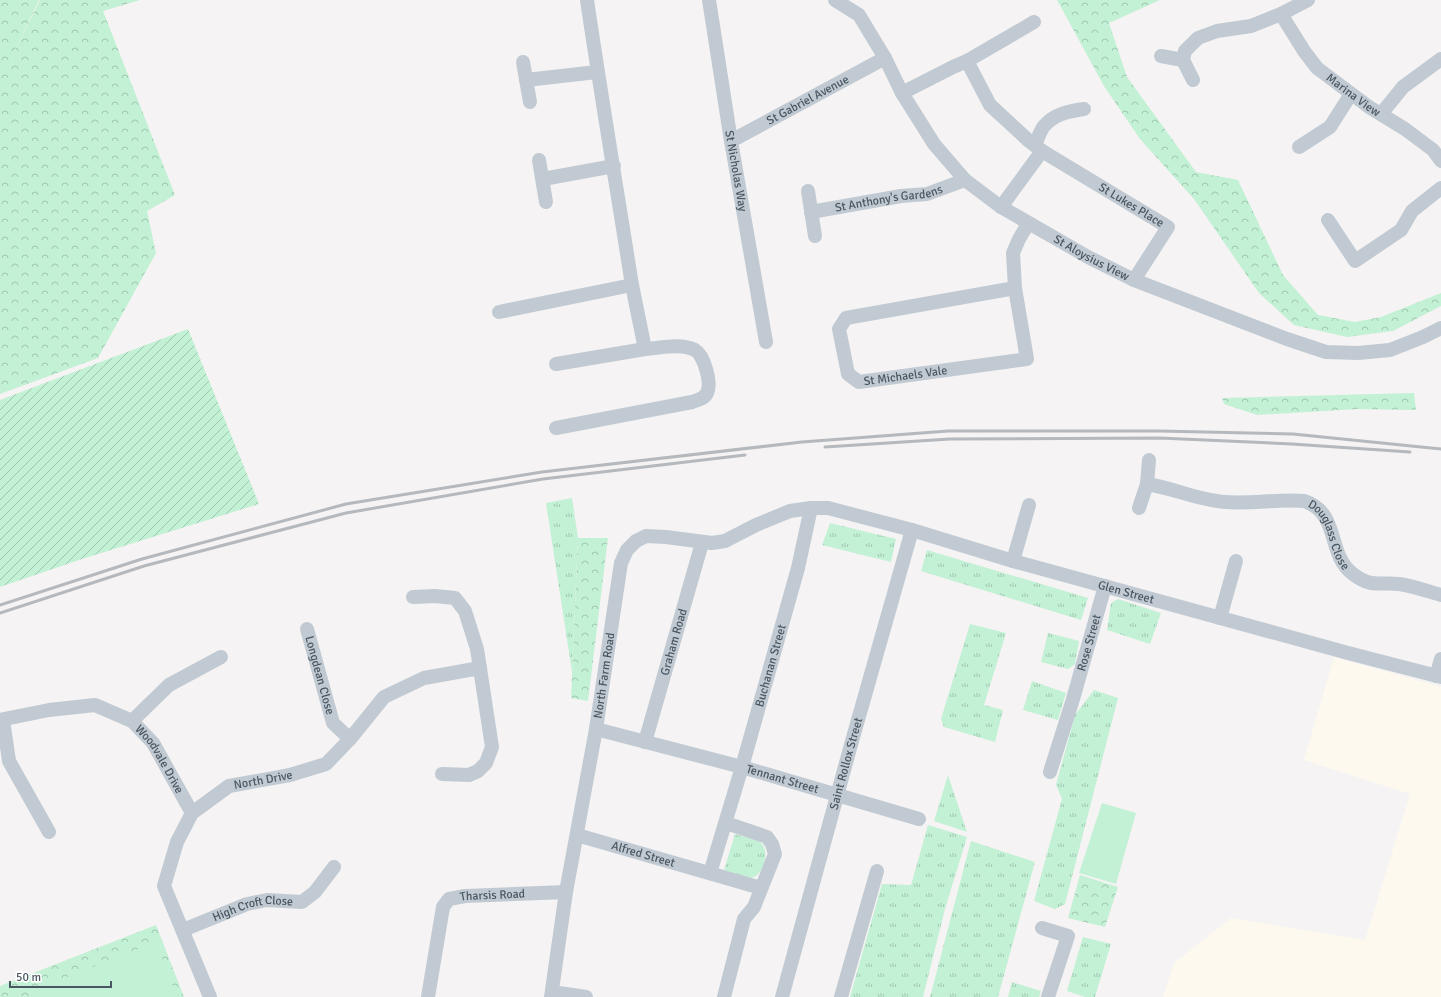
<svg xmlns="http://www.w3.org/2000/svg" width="1441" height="997" font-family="Signika,sans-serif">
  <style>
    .commercial { fill: #fdf9ef }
    .grass { fill: url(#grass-tufts) }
    .forest { fill: url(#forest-crowns) }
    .garden { fill: url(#garden-furrows) }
    .pitch { fill: #c3f1d5 }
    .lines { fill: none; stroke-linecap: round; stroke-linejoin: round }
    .street { stroke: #c1cad2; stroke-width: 14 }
    .rail { stroke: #b5b8bd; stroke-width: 3 }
    .labels { text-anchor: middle; stroke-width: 3; stroke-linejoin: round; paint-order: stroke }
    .street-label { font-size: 12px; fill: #4a5661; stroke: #fff }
  </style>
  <defs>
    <pattern id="grass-tufts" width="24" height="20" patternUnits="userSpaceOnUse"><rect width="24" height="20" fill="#c3f1d5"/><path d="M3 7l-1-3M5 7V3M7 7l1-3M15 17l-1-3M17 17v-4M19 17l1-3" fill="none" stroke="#a0c6b0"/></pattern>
    <pattern id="forest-crowns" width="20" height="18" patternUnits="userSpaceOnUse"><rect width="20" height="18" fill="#c3f1d5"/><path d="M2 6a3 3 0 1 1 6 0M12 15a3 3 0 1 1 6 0" fill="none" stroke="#a0c6b0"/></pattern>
    <pattern id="garden-furrows" width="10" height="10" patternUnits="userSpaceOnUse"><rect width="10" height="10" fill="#c3f1d5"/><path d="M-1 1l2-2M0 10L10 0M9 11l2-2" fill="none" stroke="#a0c6b0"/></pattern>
  </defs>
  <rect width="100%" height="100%" fill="#f5f3f3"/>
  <!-- commercial -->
  <path class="commercial" d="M1334,657L1441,687V997H1163L1174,963L1231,918L1365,940L1410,794L1304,760Z"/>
  <!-- grass -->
  <path class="grass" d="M572,498L578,538L572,672L546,503Z
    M830,523L896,539L891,562L822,545Z
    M927,550L1088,598L1081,620L921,571Z
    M1118,599L1161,613L1150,644L1107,630L1111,603Z
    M970,624L1006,633L984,705L1003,710L995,742L944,727L941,719Z
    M1048,633L1079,641L1075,664L1068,669L1041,662Z
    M1032,681L1066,693L1058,720L1023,710Z
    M1094,690L1118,698L1065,904L1055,909L1034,901L1062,799L1056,785L1075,715Z
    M948,775L967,832L934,821Z
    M928,825L967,837L945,909L923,997H850L882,884L911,885Z
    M735,834C741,836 757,839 761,843C769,850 765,868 758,874C755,877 752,878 749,878L724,870Z
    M971,841L1035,862L998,997H930Z
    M1083,937L1111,944L1095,997H1085L1067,991Z
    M1012,982L1041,991L1039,997H1008Z"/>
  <!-- forest -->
  <path class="forest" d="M0,0H39L10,60L40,0H140L103,11L175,195L147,211L156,253L98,358L0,394Z
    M1057,0H1160L1109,23L1127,77L1196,172L1238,180L1283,275L1318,315L1355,322L1381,317L1441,293V306L1393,331L1347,337L1294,325L1259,293L1194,199L1140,139L1104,86Z
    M1414,393L1416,410L1358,409L1257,415L1224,404L1222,398Z
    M578,538H608L588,701L571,698Z
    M1080,875L1118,887L1105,927L1068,918Z
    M156,925L184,997H0V986Z"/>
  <!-- garden -->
  <path class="garden" d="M188,329L259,504L82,559L0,587V400Z"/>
  <!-- pitch -->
  <path class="pitch" d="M1102,803L1136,813L1116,884L1079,873Z
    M156,942L177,997H38L35,990Z"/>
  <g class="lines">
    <!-- street -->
    <g class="street">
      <path id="s1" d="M709,0L731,141L766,342"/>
      <path id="s2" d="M835,0L859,15L885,58L902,93L934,144L965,180L1001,207L1088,257L1134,280L1287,339L1326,352L1358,353L1390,350L1423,337L1441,328"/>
      <path d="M1281,14L1308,0"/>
      <path d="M1161,56L1183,60"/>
      <path d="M967,61L1034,22"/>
      <path d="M523,62L530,102"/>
      <path d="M526,80L597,72"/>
      <path id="s3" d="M1193,80L1183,60L1185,51L1198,38L1217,31L1251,26L1281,14L1304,51L1317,68L1369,107L1405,129L1433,150L1441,161"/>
      <path id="s4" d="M902,93L953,67L967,61L990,105L1029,141L1042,151L1168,227L1134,280"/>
      <path d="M1381,114L1403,87L1441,59"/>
      <path id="s5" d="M731,141L885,58"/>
      <path d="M1035,145C1038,139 1040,130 1045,125C1055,114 1069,111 1084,109"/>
      <path d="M1299,147L1330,127L1351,94"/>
      <path d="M539,160L546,202"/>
      <path d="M543,179L614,166"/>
      <path d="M808,191L815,236"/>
      <path d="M1001,207L1042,151"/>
      <path id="s6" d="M811,212L901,196L927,194L965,180"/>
      <path d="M1328,220L1355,261L1401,230L1412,211L1441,188"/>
      <path id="s7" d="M1015,288L846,318L839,329L848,374L859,382L1027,359L1015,288L1013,253L1019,239L1028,224"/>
      <path d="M499,312L632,285C617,190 601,95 587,0"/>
      <path d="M556,364L645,349L632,285"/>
      <path d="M556,428L692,402C698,400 704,399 707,393C712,383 704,355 695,350C681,343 660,348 645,349"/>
      <path d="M1147,484L1149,460"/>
      <path id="s8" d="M1139,508L1147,484C1173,488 1198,500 1225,502C1251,504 1278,499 1304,501C1341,513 1326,554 1353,574C1371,588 1379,582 1399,584C1413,586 1427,591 1441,595"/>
      <path d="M1013,561L1029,505"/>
      <path d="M413,597L435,596L455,598L465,611L477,649L492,747L486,763L478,771L469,775L442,774"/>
      <path d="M1220,618L1236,561"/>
      <path id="s9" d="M307,629L333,723L350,739"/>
      <path d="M1436,676L1441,659"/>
      <path id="s10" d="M0,720L49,710L95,705L132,721L153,743L192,813"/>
      <path d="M3,720L9,761L49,832"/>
      <path d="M132,721L169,685L221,657"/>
      <path id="s11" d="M596,729L742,767L919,819"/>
      <path id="s12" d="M645,742L702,543"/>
      <path id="s13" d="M1050,772L1073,699L1105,586"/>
      <path id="s14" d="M577,835L761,888"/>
      <path id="s15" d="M710,873L742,767L798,568L811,508"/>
      <path d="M1042,928L1068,936L1048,997"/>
      <path id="s16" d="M183,930L247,904L267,900L302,902L315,892L334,867"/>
      <path d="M552,992L586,997"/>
      <path id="s17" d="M210,997L164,886L177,842L192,813L229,786L290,775L326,764L350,739L384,697L424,678L480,668"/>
      <path id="s18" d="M428,997L443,907L449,899L465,896L566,892"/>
      <path id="s19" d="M551,997L566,892L596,729L621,563L627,550L636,541L646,536L666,537L712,543L725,541L756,525L790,511L811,508H828L912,530L1013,561L1348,653L1441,677"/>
      <path d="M724,997L744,919L754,907L775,854L772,844L767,837L726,823"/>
      <path id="s20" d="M782,997L852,741L912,530"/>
      <path d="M841,997L877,871"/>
    </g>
    <!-- rail -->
    <path class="rail" d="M825,447L950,439L1160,438L1292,444L1410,452
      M0,605L142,559L346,504L542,472L802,442L948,431H1159L1293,434L1441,449
      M0,613L144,566L346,513L543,479L745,455"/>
  </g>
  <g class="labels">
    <!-- street labels -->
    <g class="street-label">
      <text dy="4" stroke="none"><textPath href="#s3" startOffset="247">Marina View</textPath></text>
      <text dy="4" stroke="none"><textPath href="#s5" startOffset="87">St Gabriel Avenue</textPath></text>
      <text dy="4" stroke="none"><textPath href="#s1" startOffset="173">St Nicholas Way</textPath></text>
      <text dy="4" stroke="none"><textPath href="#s6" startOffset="79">St Anthony's Gardens</textPath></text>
      <text dy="4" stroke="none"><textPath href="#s4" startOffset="296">St Lukes Place</textPath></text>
      <text dy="4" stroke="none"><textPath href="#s2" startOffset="374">St Aloysius View</textPath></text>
      <text dy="4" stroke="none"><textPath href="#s7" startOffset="291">St Michaels Vale</textPath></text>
      <text dy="4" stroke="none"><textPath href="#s8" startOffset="229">Douglass Close</textPath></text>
      <text dy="4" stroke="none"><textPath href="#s19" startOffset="977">Glen Street</textPath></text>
      <text dy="4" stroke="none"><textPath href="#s12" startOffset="104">Graham Road</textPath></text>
      <text dy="4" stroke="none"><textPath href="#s13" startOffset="135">Rose Street</textPath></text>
      <text dy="4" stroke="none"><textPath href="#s15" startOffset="216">Buchanan Street</textPath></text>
      <text dy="4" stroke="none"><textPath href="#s9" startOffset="48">Longdean Close</textPath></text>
      <text dy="4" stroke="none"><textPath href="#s19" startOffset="326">North Farm Road</textPath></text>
      <text dy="4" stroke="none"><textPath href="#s10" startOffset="184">Woodvale Drive</textPath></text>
      <text dy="4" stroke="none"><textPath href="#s20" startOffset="242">Saint Rollox Street</textPath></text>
      <text dy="4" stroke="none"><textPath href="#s17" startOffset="279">North Drive</textPath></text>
      <text dy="4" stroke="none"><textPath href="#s11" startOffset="193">Tennant Street</textPath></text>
      <text dy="4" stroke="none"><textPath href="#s14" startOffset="69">Alfred Street</textPath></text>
      <text dy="4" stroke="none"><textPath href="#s18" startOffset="145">Tharsis Road</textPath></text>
      <text dy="4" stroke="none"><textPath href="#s16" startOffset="74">High Croft Close</textPath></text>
    </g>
  </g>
  <!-- scale -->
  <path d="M10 981v6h101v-6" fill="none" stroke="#4a5661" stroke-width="2"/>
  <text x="16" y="981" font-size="12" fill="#4a5661" stroke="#ffffff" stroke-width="3" paint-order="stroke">50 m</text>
</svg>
